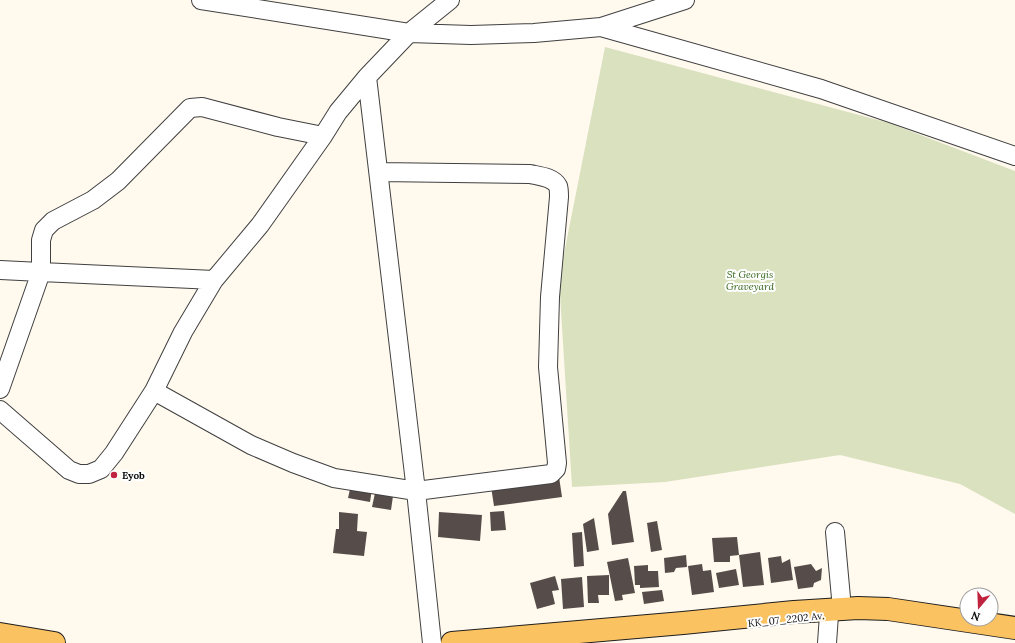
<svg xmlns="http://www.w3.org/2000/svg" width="1015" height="643" font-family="Lora,serif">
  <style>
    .cemetery { fill: #dae1bf }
    .building { fill: #564d4a }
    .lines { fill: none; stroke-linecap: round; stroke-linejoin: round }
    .street-casing { stroke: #404040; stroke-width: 20 }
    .primary-casing { stroke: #1e1e1e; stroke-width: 24 }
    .street { stroke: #fff; stroke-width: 18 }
    .primary { stroke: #fbc262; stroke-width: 22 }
    .poi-dot { fill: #c0233f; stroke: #fff; stroke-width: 1.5 }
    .labels { text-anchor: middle; stroke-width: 4; stroke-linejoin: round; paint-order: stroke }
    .park-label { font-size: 10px; font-style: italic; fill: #35661c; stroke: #fff }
    .poi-label { font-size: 10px; font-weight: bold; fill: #0d0d0d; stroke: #fff; text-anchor: start }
    .street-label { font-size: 10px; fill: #0d0d0d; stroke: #fff }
  </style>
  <rect width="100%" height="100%" fill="#fff9ee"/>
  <!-- cemetery -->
  <path class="cemetery" d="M605,47L889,123L1015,171V514L960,484L840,455L665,482L572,487L559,279Z"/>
  <!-- building -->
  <path class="building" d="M558,470L562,497L494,506L490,480Z
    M351,485L372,489L370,502L348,498Z
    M623,491H626L634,542L612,545L608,514Z
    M375,493L393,496L391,510L372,507Z
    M504,511L506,530L491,531L490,512Z
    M339,512L358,514L357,531L367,532L364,556L333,553L336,529H339Z
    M439,512L482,515L480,541L438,537Z
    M594,518L599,550L587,552L583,524Z
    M657,521L662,550L651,552L647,523Z
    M582,532L584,566L574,567L572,533Z
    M737,537L739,555L760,552L764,585L743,587L739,555L730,556V562H714L712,538Z
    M686,555L687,567L676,568L674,572L665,573L664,558Z
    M781,556L782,563L790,559L793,580L771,583L768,558Z
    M628,558L635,593L622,595L623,600L615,601L607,562Z
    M702,564L703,571L711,570L714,592L692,595L688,566Z
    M811,564L816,571L822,568L821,580L814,583L813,587L798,589L794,567Z
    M648,565V571H658L659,587L640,588V585H635L634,566Z
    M736,569L739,585L719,588L716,573Z
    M609,575V595H598L599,603H588L587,576Z
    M555,576L559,590L552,591L555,604L537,609L530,583Z
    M582,577L584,607L563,609L561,579Z
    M662,590L664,601L644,604L642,592Z"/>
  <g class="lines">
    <defs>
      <path id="street" d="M201,0L409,33L471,35L534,33L601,27L685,0
        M601,27L821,89L1015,156
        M0,270L41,272L0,389
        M214,280L41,272V240L44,230L53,221L93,200L118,181L190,108L202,107L278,127L323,136
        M154,391L251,445L293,463L334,478L416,491L551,474L556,469L557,463L548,367L550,297L559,197C559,194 559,189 558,186C553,177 539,176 530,174L379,172
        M0,410L69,470L79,474H89L101,469L114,453L154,391L183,332L214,280L260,225L323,136L338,112L367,77
        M835,532L842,609
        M432,643L416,491L367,77L409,33L450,0
        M827,643L829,615"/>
      <path id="primary" d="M0,634L54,643
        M452,643L683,623L794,612L858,608L888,609L1015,628"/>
    </defs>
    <!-- street casing -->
    <use href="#street" class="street-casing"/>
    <!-- primary casing -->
    <use href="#primary" class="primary-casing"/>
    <!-- street -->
    <use href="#street" class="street"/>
    <!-- primary -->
    <use href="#primary" class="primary"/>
  </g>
  <!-- markers -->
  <circle class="poi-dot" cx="114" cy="475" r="4"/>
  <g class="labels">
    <!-- park labels -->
    <g class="park-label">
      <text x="750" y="278">St Georgis<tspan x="750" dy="12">Graveyard</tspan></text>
    </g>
    <!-- poi labels -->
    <g class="poi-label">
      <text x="122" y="479">Eyob</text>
    </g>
    <!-- street labels -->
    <g class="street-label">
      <text transform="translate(786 619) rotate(-6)" y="4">KK_07_2202 Av.</text>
    </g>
  </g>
  <!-- north arrow -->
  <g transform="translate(979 607) rotate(199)"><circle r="19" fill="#ffffff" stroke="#9e9e9e"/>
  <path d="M0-3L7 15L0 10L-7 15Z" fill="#c0233f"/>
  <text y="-6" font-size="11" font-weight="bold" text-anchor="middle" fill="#0d0d0d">N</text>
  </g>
</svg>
